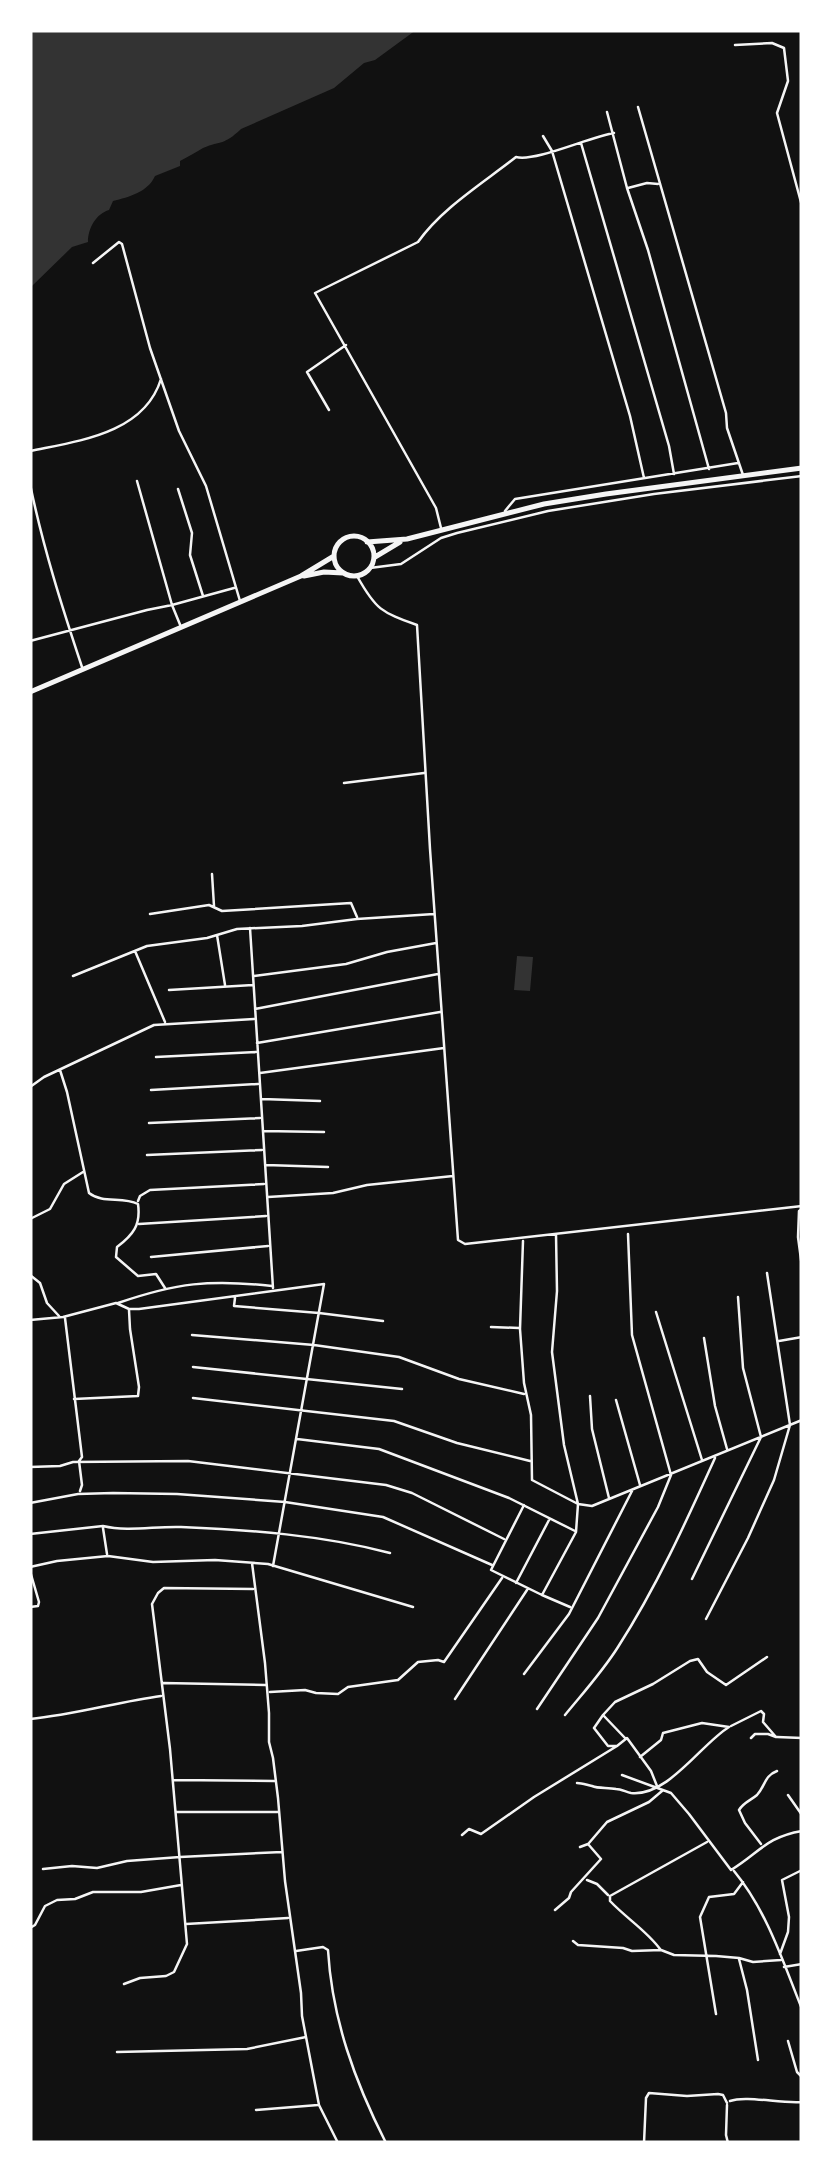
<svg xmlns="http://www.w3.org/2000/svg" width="832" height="2173" font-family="'Zilla Slab',serif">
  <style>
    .water { fill: #333 }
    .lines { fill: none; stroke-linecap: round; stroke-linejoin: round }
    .minor { stroke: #f5f5f5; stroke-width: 2.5 }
    .primary { stroke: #f5f5f5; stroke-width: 5 }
  </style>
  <rect width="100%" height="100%" fill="#111"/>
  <!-- water -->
  <path class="water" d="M30,30H416L375,60L364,63L334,88L241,129C223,146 222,140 203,148C196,152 188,157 180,161V166L155,176C148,192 129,197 113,201L109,210C96,214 88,228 88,242L72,247L32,286Z
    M517,956L533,957L530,991L514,990Z"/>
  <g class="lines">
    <!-- minor -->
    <path class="minor" d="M735,45L772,43L784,48L788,81L777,113L802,206
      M638,107L726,413L727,428L743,475
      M607,112L627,188L648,250L709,469
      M543,136L552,151L630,416L644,478
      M581,143L669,446L674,474
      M628,188L647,183L658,184
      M93,263L119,242L122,244L150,348L179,431L206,486L240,601
      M329,410L307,372L346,345
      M30,451C78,441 144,434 161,379
      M137,481L172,605L234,588
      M30,484C43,547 62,607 82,667
      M178,489L192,533L190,555L203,596
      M505,511L515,499L738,463
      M441,528L436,508L315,293L418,242C442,208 483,183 516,157C536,162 589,137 614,133
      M370,568L401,564L441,538L457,533L548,511L654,494L802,476
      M357,576C376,610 381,612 417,625L430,849L458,1240L465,1244L802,1206
      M30,641L147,610L172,605L181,627
      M344,783L424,773
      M212,874L214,906
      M150,914L209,905L222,911L351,903L357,917
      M250,928L273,1288
      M217,935L225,985
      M135,951L165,1022
      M73,976L147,946L207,938L237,929L302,926L357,919L434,914
      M254,976L346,964L387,952L436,943
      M169,990L253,985
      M255,1009L438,974
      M257,1043L440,1012
      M156,1057L256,1052
      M60,1070L67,1092L89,1193C103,1204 122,1196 138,1204C141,1225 133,1235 117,1247L116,1257L138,1276L156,1274L165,1288
      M260,1073L444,1048
      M30,1087L44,1077L154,1025L254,1019
      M151,1090L258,1084
      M262,1099L320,1101
      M149,1123L260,1118
      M263,1131L324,1132
      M147,1155L262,1150
      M266,1165L328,1167
      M268,1197L333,1193L367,1185L453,1176
      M138,1201L140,1196L150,1190L264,1184
      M802,1209L799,1211L798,1237L802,1267
      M30,1219L50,1209L64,1184L83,1172
      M139,1224L266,1216
      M523,1241L520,1329L524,1383L531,1415L532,1480L578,1504L592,1506L802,1420
      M151,1257L268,1246
      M30,1275L40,1283L47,1303L59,1316
      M235,1298L234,1306L319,1313L383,1321
      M118,1303C176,1283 210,1279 272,1286
      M656,1312L702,1460
      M65,1318L82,1457L79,1461L82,1485L80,1491
      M30,1320L63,1317L116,1303L129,1309H139L324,1284L273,1566
      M491,1327L519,1328
      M192,1335L314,1345L399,1357L459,1379L524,1394
      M704,1338L715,1406L727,1449
      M779,1341L802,1337
      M193,1367L402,1389
      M590,1396L592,1429L609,1498
      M193,1398L394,1421L457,1443L530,1461
      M74,1399L138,1396L139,1387L130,1329L129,1310
      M616,1400L640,1485
      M297,1439L379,1449L509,1498L575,1531
      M30,1467L60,1466L73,1462L188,1461L386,1485L412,1493L504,1539
      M30,1503L78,1494L113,1493L177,1494L285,1502L383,1517L492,1565
      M524,1505L491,1570L542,1595L576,1532L578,1504L564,1445L552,1352L557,1291L556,1234
      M103,1528L107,1554
      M30,1534L103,1526C128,1532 155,1526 181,1527C251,1530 322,1535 390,1553
      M252,1563L265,1663L269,1713V1742L273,1758L278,1798L285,1881L301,1993L302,2016L319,2105L338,2143
      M30,1567L57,1561L108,1556L153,1562L215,1560L268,1564L413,1607
      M30,1571L39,1602L38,1606L30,1607
      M692,1579L761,1437L743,1368L738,1297
      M516,1583L549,1520
      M542,1595L570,1607
      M706,1619L748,1538L774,1480L790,1425L767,1273
      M524,1674L569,1614L632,1491
      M163,1683L265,1685
      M270,1692L305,1690L316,1693L338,1694L348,1687L398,1680L418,1662L438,1660L444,1662L502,1578
      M455,1699L527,1590
      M537,1709L598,1618L658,1507L671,1475L632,1335L628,1234
      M565,1715C583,1693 603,1671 618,1647C656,1588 686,1522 715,1458
      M603,1715L615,1702L653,1684L690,1661L698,1659L707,1672L726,1685L767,1657
      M30,1719C74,1715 117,1702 161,1696
      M731,1726L761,1711L764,1714L763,1722L776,1737L768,1734H755L751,1738
      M777,1737L802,1738
      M625,1738L603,1715L594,1728L608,1746H617L627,1738L651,1771L657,1786
      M622,1775L671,1793L689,1814L731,1870C759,1853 766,1837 802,1831
      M173,1780L274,1781
      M577,1783C582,1783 587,1785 592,1786C599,1789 608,1787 616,1789C621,1789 626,1792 631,1793C668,1797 701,1744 729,1727L702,1723L663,1733L661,1740L640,1757
      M788,1795L802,1815
      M177,1812H278
      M462,1835L469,1829L481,1834L534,1797L617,1746
      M589,1843L607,1822L649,1802L662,1791
      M761,1844L745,1823L739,1810C744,1802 750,1801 757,1795C766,1785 764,1776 777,1771
      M43,1869L72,1866L97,1868L127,1861L180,1857L282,1852
      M734,1871C767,1911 783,1962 802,2009
      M587,1880L597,1884L608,1895
      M555,1910L569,1898L571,1892L601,1859L588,1844L580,1847
      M186,1924L288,1918
      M30,1928L35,1925L45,1906L57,1900L75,1899L93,1892H141L181,1885
      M573,1941L578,1945L623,1948L632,1951L661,1950L674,1955L716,1956L739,1958L753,1962L781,1960
      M660,1949C647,1931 626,1918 610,1901V1896L707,1842
      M296,1951L323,1947L328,1950C332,2019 355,2082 386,2143
      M780,1954L788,1932L789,1917L782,1880L802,1870
      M739,1959L747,1990L758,2060
      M784,1967L802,1964
      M124,1984L140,1978L166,1976L174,1972L187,1944L170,1749L152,1604L158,1593L164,1588L253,1589
      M716,2014L700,1917L709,1897L734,1894L743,1882
      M788,2041L797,2072L802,2077
      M117,2052L247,2049L306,2037
      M730,2101C746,2095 781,2104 802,2102
      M727,2105L726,2135L728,2143
      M256,2110L318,2105
      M644,2143L646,2098L649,2093L687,2096L718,2094L723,2095L727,2103"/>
    <!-- primary -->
    <path class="primary" d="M334 556a20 20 0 1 1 40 0a20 20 0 1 1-40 0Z
      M367,542L407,539L544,504L606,494L802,468
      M375,557L400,542
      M304,576L324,572L343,573
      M30,692L301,576L334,556"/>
  </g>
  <!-- border -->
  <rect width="832" height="2173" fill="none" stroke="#ffffff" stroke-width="65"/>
</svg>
